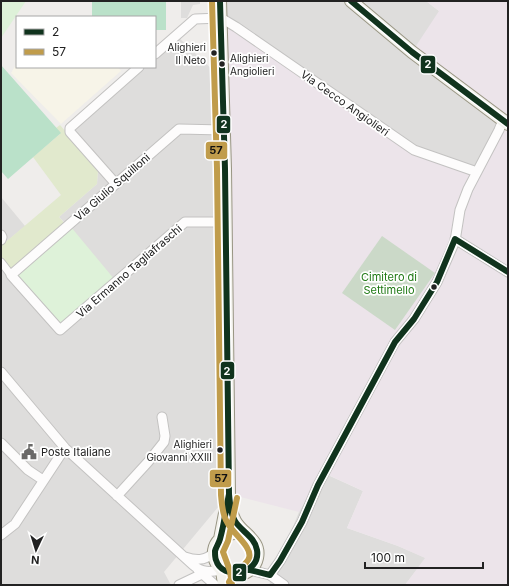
<svg xmlns="http://www.w3.org/2000/svg" width="509" height="586" font-family="Inter,sans-serif">
  <style>
    .built { fill: #dedddc }
    .industrial { fill: #ece4ea }
    .education { fill: #f7f4e8 }
    .grass { fill: #e1e9cd }
    .cemetery { fill: #cbd9c8 }
    .park { fill: #def2d9 }
    .pitch { fill: #bae1c9 }
    .lines { fill: none; stroke-linecap: round; stroke-linejoin: round }
    .pedestrian-casing { stroke: #c3c2c1; stroke-width: 9 }
    .minor-casing { stroke: #c3c2c1; stroke-width: 11 }
    .secondary-casing { stroke: #999684; stroke-width: 14 }
    .pedestrian { stroke: #fdfcfc; stroke-width: 7 }
    .minor { stroke: #fdfcfc; stroke-width: 9 }
    .secondary { stroke: #f3f2ed; stroke-width: 12 }
    .bus-1-casing { stroke: #fff; stroke-width: 9 }
    .bus-2-casing { stroke: #fff; stroke-width: 9 }
    .bus-1 { stroke: #10331d; stroke-width: 6 }
    .bus-2 { stroke: #c09c4b; stroke-width: 6 }
    .bus-dot { fill: #222; stroke: #fff; stroke-width: 1.5 }
    .labels { text-anchor: middle; stroke-width: 3.5; stroke-linejoin: round; paint-order: stroke }
    .bus-label { font-size: 10px; fill: #222; stroke: #fff; text-anchor: end }
    .street-label { font-size: 11px; fill: #222; stroke: #fff }
    .park-label { font-size: 11px; fill: #207916; stroke: #fff }
    .poi-label { font-size: 11px; fill: #222; stroke: #fff; text-anchor: start }
    .line-badge { stroke: #fff; stroke-width: 1.5 }
    .badge-label { font-size: 11px; text-anchor: middle; font-weight: bold; fill: #fff }
    .pale-badge-label { font-size: 11px; text-anchor: middle; font-weight: bold; fill: #111 }
  </style>
  <rect width="100%" height="100%" fill="#efedeb"/>
  <!-- built -->
  <path class="built" d="M181,1H200V4L193,5L187,18H181Z
    M220,1H426L439,11L503,120L477,172L414,150L221,18Z
    M175,34L222,79L229,494L164,572L171,585H1V258L12,270L66,224L59,217L97,184L98,170L64,130L137,67H155V51Z
    M1,197L25,226L1,246Z
    M321,472L363,491L347,528L398,546L426,558L405,585H269L299,512Z"/>
  <!-- industrial -->
  <path class="industrial" d="M426,1H508V585H405L425,558L398,546L347,528L363,491L322,472L299,512L229,494L221,18L414,150L477,172L503,120L412,52L439,11Z"/>
  <!-- education -->
  <path class="education" d="M17,63V67H118L121,71L61,124L11,73Z"/>
  <!-- grass -->
  <path class="grass" d="M60,125L98,170L97,184L59,217L66,225L12,271L1,258V246L61,195L33,157L60,134L56,128Z"/>
  <!-- cemetery -->
  <path class="cemetery" d="M382,236L435,273L395,330L342,293Z"/>
  <!-- park -->
  <path class="park" d="M1,1H26L1,38Z
    M71,227L115,280L62,325L17,276V274Z"/>
  <!-- pitch -->
  <path class="pitch" d="M92,1H166V30H155V17H92Z
    M1,65L61,133L8,179L1,171Z"/>
  <g class="lines">
    <defs>
      <path id="pedestrian" d="M1,262L11,275"/>
      <path id="minor" d="M155,54L195,19L221,18L236,27L414,150L477,172
        M223,130L179,129L11,275L60,330L185,222H225
        M116,184L70,132V128L139,67
        M1,235L2,237L1,240
        M455,239L508,272
        M1,372L65,448L193,565C202,573 210,572 222,570
        M1,443L28,470L43,480
        M117,496L148,462L164,442L165,436L162,417
        M1,535L15,524L65,448
        M185,557C197,561 207,561 215,551
        M198,570L215,585
        M250,570L270,575L284,585
        M270,575L280,561L302,522L318,485L395,342L414,319L437,282L455,241L460,210L468,189L499,130L503,120
        M179,585L202,574"/>
      <path id="secondary" d="M220,1L225,169L229,494C230,503 230,513 235,521C242,534 261,540 257,558C253,577 227,581 217,564C206,544 226,528 246,534
        M351,1L412,52L508,124
        M220,539L227,503
        M222,570L224,585"/>
    </defs>
    <!-- pedestrian casing -->
    <use href="#pedestrian" class="pedestrian-casing"/>
    <!-- minor casing -->
    <use href="#minor" class="minor-casing"/>
    <!-- secondary casing -->
    <use href="#secondary" class="secondary-casing"/>
    <!-- pedestrian -->
    <use href="#pedestrian" class="pedestrian"/>
    <!-- minor -->
    <use href="#minor" class="minor"/>
    <!-- secondary -->
    <use href="#secondary" class="secondary"/>
    <defs>
      <path id="bus-1" d="M220,1L225,169L229,494
        M351,1L412,52L508,124
        M229,494C230,503 230,513 235,521C241,531 255,537 257,550C261,575 222,581 216,560C215,558 215,553 215,551C216,547 219,543 220,539C224,525 226,509 229,494Z
        M250,570L270,575L280,561L302,522L318,485L395,342L414,319L437,282L455,239L508,272"/>
      <path id="bus-2" d="M212,1L217,169L221,495C222,504 222,514 227,522C232,533 253,547 249,558C247,565 234,571 229,582
        M232,585L230,571L223,552L228,541L237,498"/>
    </defs>
    <!-- bus-1 casing -->
    <use href="#bus-1" class="bus-1-casing"/>
    <!-- bus-2 casing -->
    <use href="#bus-2" class="bus-2-casing"/>
    <!-- bus-1 -->
    <use href="#bus-1" class="bus-1"/>
    <!-- bus-2 -->
    <use href="#bus-2" class="bus-2"/>
  </g>
  <!-- icons -->
  <defs>
    <symbol id="civic-bare" viewBox="-9 -9 18 18"><path d="M-.6-6.5H3V-4.5H.6V-3L4-1V1h2V6H-6V1h2V-1L-.6-3ZM-1.2 2.5V6h2.4V2.5Z" fill="#6a6968" stroke="#fff" stroke-width="2.5" paint-order="stroke"/></symbol>
  </defs>
  <g fill-rule="evenodd">
    <use href="#civic-bare" x="18" y="441" width="22" height="22"/>
  </g>
  <!-- markers -->
  <g class="bus-dot">
    <circle cx="214" cy="53" r="3.5"/>
    <circle cx="222" cy="64" r="3.5"/>
    <circle cx="434" cy="287" r="3.5"/>
    <circle cx="220" cy="450" r="3.5"/>
  </g>
  <g class="labels">
    <!-- bus labels -->
    <g class="bus-label">
      <text x="206" y="51">Alighieri<tspan x="206" dy="13">Il Neto</tspan></text>
      <text x="230" y="62" text-anchor="start">Alighieri<tspan x="230" dy="13">Angiolieri</tspan></text>
      <text x="212" y="448">Alighieri<tspan x="212" dy="13">Giovanni XXIII</tspan></text>
    </g>
    <!-- street labels -->
    <g class="street-label">
      <text transform="translate(345 103) rotate(35)" y="4">Via Cecco Angiolieri</text>
      <text transform="translate(112 187) rotate(-41)" y="4">Via Giulio Squilloni</text>
      <text transform="translate(129 271) rotate(-41)" y="4">Via Ermanno Tagliafraschi</text>
    </g>
    <!-- park labels -->
    <g class="park-label">
      <text x="389" y="281">Cimitero di<tspan x="389" dy="13">Settimello</tspan></text>
    </g>
    <!-- poi labels -->
    <g class="poi-label">
      <text x="41" y="456">Poste Italiane</text>
    </g>
  </g>
  <g class="line-badge">
    <rect x="420" y="55" width="16" height="19" rx="4" fill="#10331d"/>
    <rect x="216" y="115" width="15" height="19" rx="4" fill="#10331d"/>
    <rect x="205" y="141" width="23" height="19" rx="4" fill="#c09c4b"/>
    <rect x="220" y="361" width="15" height="19" rx="4" fill="#10331d"/>
    <rect x="209" y="469" width="23" height="19" rx="4" fill="#c09c4b"/>
    <rect x="232" y="563" width="15" height="19" rx="4" fill="#10331d"/>
  </g>
  <g class="badge-label">
    <text x="428" y="68">2</text>
    <text x="224" y="128">2</text>
    <text x="227" y="375">2</text>
    <text x="239" y="576">2</text>
  </g>
  <g class="pale-badge-label">
    <text x="216" y="154">57</text>
    <text x="221" y="482">57</text>
  </g>
  <!-- border -->
  <rect width="509" height="586" fill="none" stroke="#222222" stroke-width="4"/>
  <!-- legend -->
  <rect x="16" y="16" width="140" height="52" fill="#ffffff" stroke="#a7a7a7"/>
  <rect x="24" y="29" width="20" height="6" fill="#10331d" stroke="#a7a7a7"/>
  <text x="52" y="36" font-size="12" fill="#222222">2</text>
  <rect x="24" y="49" width="20" height="6" fill="#c09c4b" stroke="#a7a7a7"/>
  <text x="52" y="56" font-size="12" fill="#222222">57</text>
  <!-- north arrow -->
  <g transform="translate(36 550) rotate(184)" stroke="#ffffff" stroke-width="3" paint-order="stroke">
  <path d="M0-3L7 15L0 10L-7 15Z" fill="#222222"/>
  <text y="-6" font-size="11" font-weight="bold" text-anchor="middle" fill="#222222">N</text>
  </g>
  <!-- scale -->
  <path d="M365 562v6h118v-6" fill="none" stroke="#222222" stroke-width="2"/>
  <text x="371" y="562" font-size="12" fill="#222222" stroke="#ffffff" stroke-width="3" paint-order="stroke">100 m</text>
</svg>
